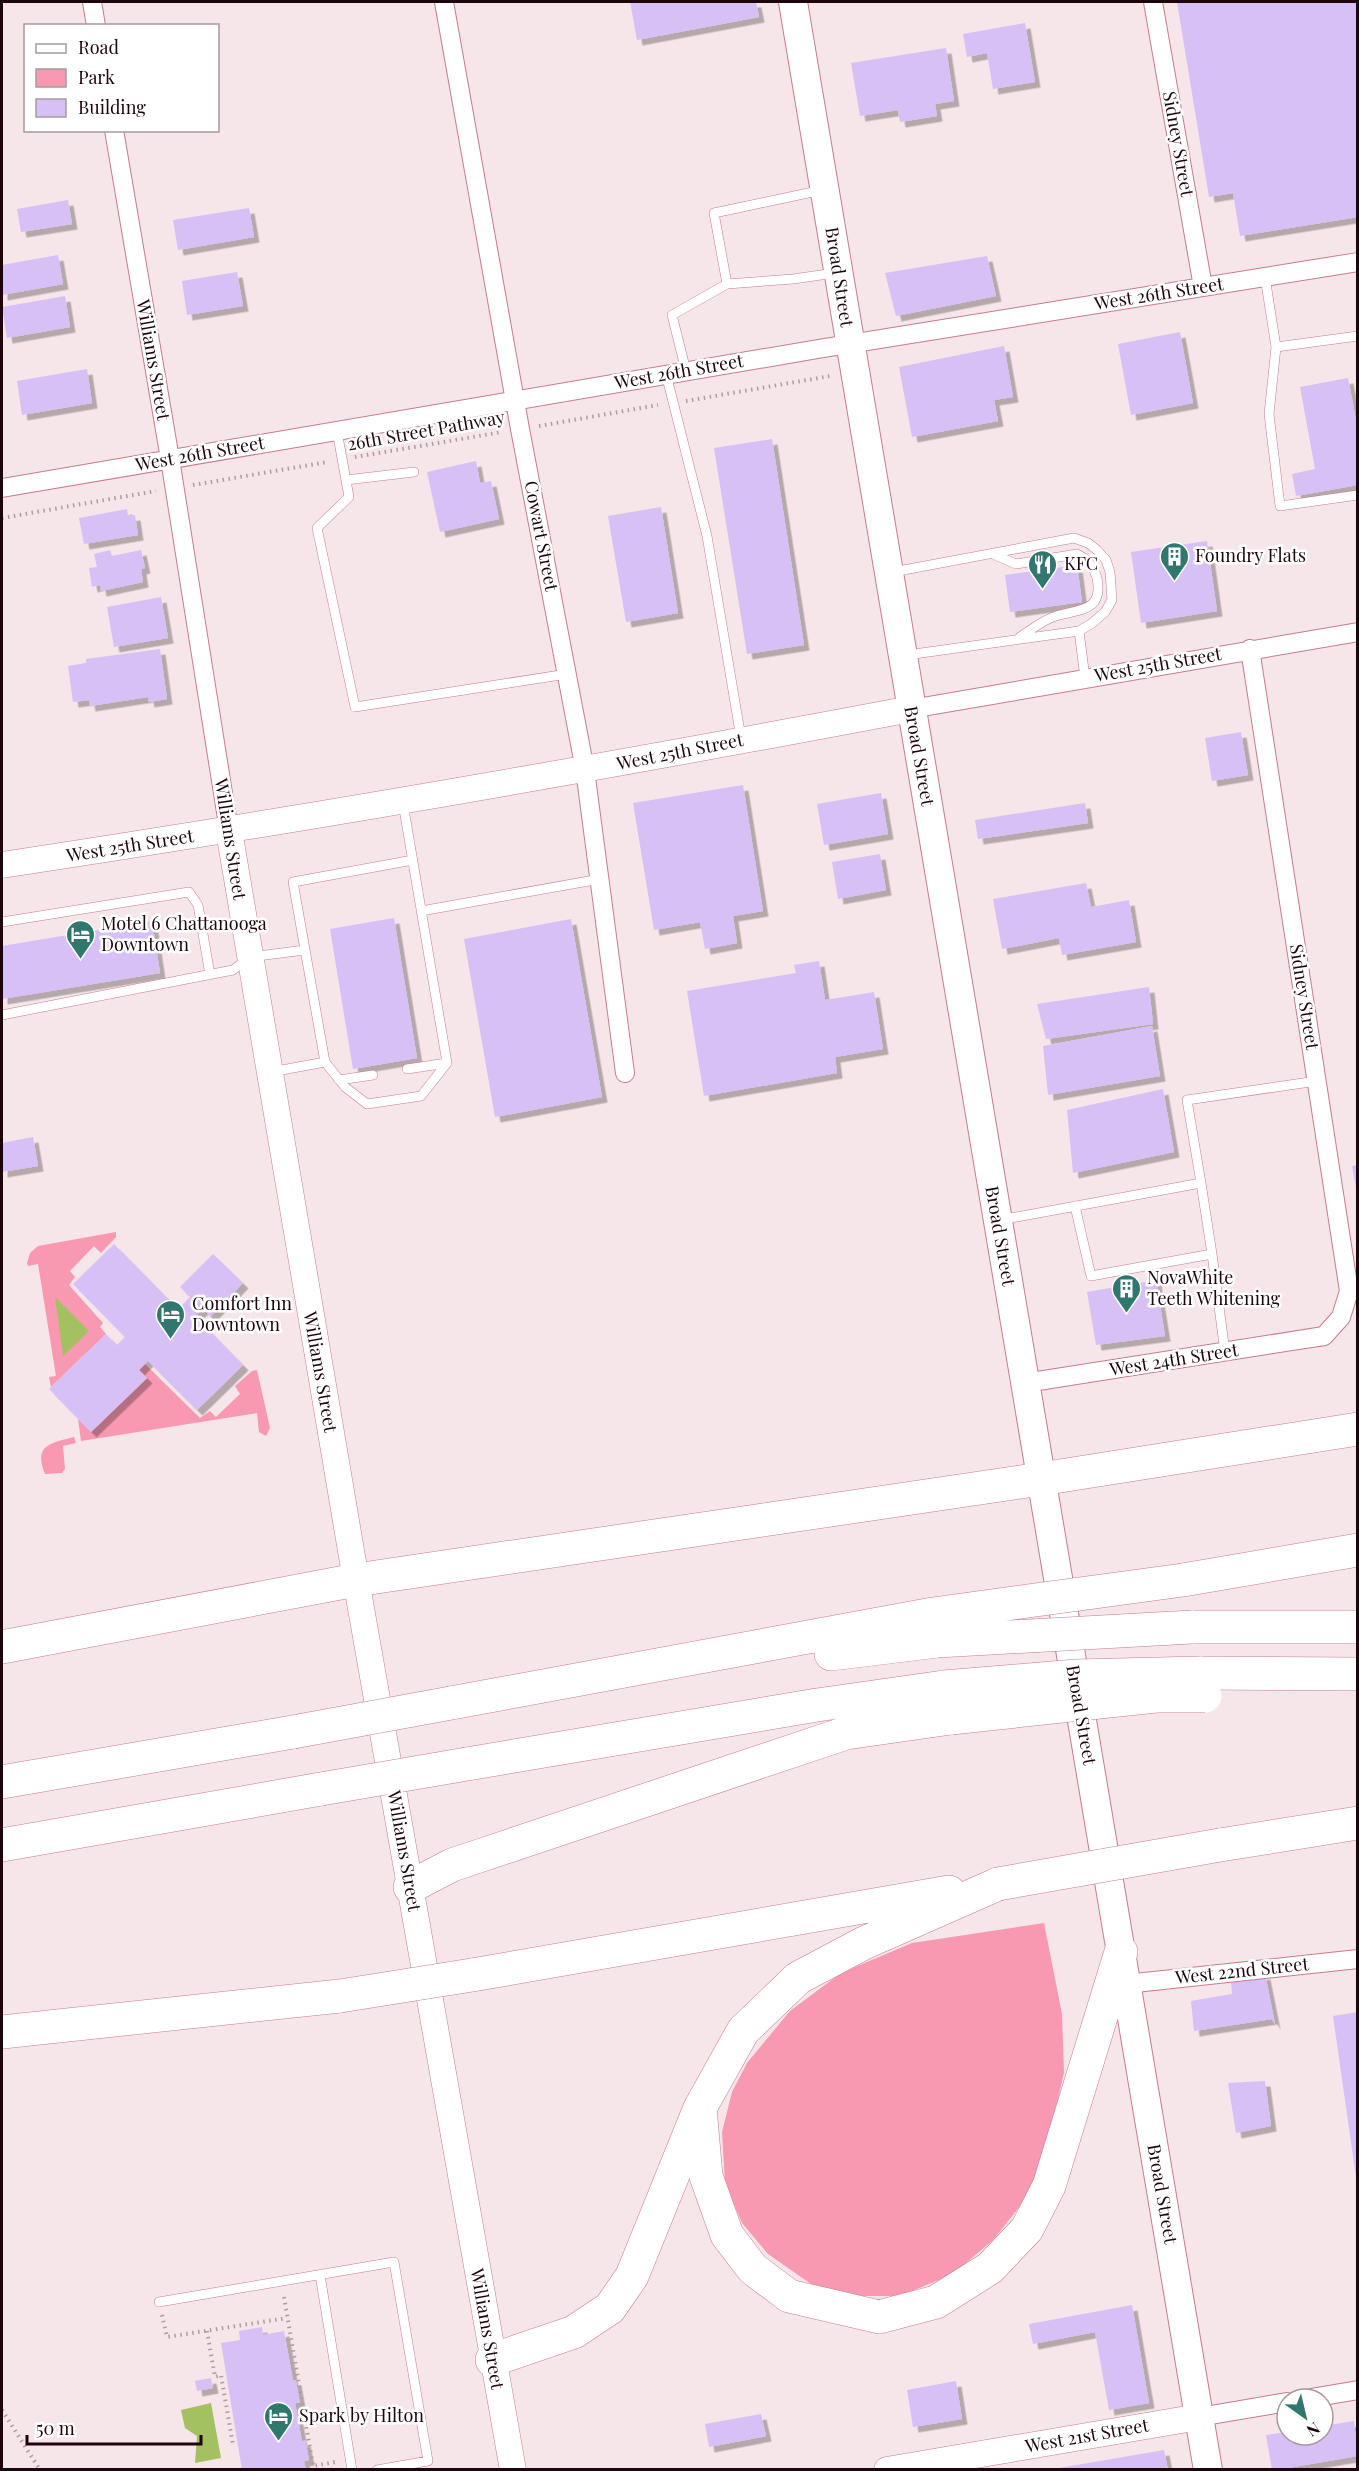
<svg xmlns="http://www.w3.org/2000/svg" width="1359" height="2471" font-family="'Playfair Display',serif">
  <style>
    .green { fill: #f898b1 }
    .water { fill: #a3c160 }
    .building { fill: #d6c0f6; filter: url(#shadow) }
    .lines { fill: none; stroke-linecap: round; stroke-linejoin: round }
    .lane-casing { stroke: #c67c8e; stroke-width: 10 }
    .street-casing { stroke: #c67c8e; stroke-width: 20 }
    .secondary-casing { stroke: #c67c8e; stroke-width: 27 }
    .primary-casing { stroke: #c67c8e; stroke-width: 30 }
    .highway-casing { stroke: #c67c8e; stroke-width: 34 }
    .path { stroke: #af9ba0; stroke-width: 4; stroke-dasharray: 1.5 4.5; stroke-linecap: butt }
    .lane { stroke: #fff; stroke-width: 9 }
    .street { stroke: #fff; stroke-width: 18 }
    .secondary { stroke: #fff; stroke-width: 26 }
    .primary { stroke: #fff; stroke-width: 28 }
    .highway { stroke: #fff; stroke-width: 33 }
    .highway-bridge-casing { stroke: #c67c8e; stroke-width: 34; stroke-linecap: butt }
    .highway-bridge { stroke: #fff; stroke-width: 33 }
    .labels { text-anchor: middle; stroke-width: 5; stroke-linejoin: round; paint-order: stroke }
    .street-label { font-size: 18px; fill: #1e050c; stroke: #fff }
    .poi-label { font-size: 18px; fill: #1e050c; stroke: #fff; text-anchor: start }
  </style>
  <defs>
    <filter id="shadow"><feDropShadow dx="5.5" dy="5.5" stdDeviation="0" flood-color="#0004"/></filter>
  </defs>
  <rect width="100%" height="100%" fill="#f6e5e9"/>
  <!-- green -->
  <path class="green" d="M116,1232V1237L101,1253L94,1246L70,1271L75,1277L69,1285L103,1323L100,1327L106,1334L51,1387L49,1377L56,1376L38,1264L28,1266L27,1263L30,1253L38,1246Z
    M145,1364L200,1418L210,1411L216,1417L240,1394L235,1386L252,1371L257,1370L270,1428L266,1436L259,1432L257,1413L81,1441L78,1419L91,1432L147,1378L139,1370Z
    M74,1437L76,1443L63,1446L65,1469L62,1473L45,1474C33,1445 51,1443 74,1437Z
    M1044,1923L1062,2014L1064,2072L1050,2135L1032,2191L993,2240L953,2274L900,2296H855L814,2286L768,2254L742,2223L725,2183L722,2132L732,2092L747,2063L790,2011L841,1973L912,1943Z"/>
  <!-- water -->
  <path class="water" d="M55,1297L89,1331L63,1356Z
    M211,2403L221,2458L195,2463L197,2436L185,2428L181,2410Z"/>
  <!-- building -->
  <path class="building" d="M630,2H756L759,17L637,40Z
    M1177,2H1358V217L1240,236L1233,193L1209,197Z
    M1025,23L1035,82L993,89L987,53L967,57L963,34Z
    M946,48L954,101L935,104L937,116L900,122L898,110L860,116L851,63Z
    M68,200L72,224L21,232L17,209Z
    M249,208L254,237L178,250L173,220Z
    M58,255L63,284L2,295V265Z
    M987,256L996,296L896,316L885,273Z
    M237,272L243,306L187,315L182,281Z
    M65,296L70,327L7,338L2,307Z
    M1180,332L1193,403L1131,415L1118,344Z
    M1004,346L1013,397L994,400L998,421L912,437L899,367Z
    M87,369L92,403L22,415L17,381Z
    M1348,378L1358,431V485L1296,496L1292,474L1315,469L1300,387Z
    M772,439L804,645L747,654L714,448Z
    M476,461L480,483L491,481L499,519L440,532L427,472Z
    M661,507L678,613L626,622L608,516Z
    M127,509L128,516L135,515L138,535L84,544L79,518Z
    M1207,541L1217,611L1141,623L1131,552Z
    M110,550L112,556L141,550L145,568L141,569L143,582L101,591L100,585L92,587L89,568L97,567L94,554Z
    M1077,565L1082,602L1010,612L1005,575Z
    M161,597L168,638L114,647L107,607Z
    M160,649L167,699L149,702L148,697L90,706L89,700L73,702L68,666L86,663V659Z
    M1241,732L1248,775L1212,781L1205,738Z
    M743,785L763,911L733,916L737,943L705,949L700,922L654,930L633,803Z
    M881,793L888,834L824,845L817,804Z
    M1085,803L1088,823L978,839L975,820Z
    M880,854L886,890L838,899L832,862Z
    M1086,883L1091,907L1129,900L1136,942L1062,955L1059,938L1002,949L993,899Z
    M394,918L417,1058L353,1069L330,929Z
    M571,919L602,1097L495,1117L464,939Z
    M152,921L160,973L2,999V946Z
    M819,961L825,1000L874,992L883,1049L835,1057L837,1073L704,1096L687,991L796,973L794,965Z
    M1149,987L1153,1024L1046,1039L1037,1004Z
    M1152,1026L1160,1076L1048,1095L1043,1046Z
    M1163,1089L1174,1152L1073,1173L1067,1110Z
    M33,1137L38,1166L2,1172V1143Z
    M1358,1165V1186L1356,1187L1352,1166Z
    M114,1244L178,1309L190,1297L180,1287L213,1254L243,1283L211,1316L203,1309L195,1316L243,1365L197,1410L148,1361L139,1370L147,1378L91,1432L49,1389L106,1334L117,1345L125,1337L73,1284Z
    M1156,1280L1165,1336L1096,1345L1087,1292Z
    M1265,1974L1275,2024L1272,2019L1194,2031L1191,2001L1232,1994L1231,1980Z
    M1358,2012V2177H1356L1333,2016Z
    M1265,2081L1271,2126L1236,2133L1228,2083Z
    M1132,2305L1149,2403L1109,2410L1095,2332L1033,2344L1029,2324Z
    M262,2327L263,2335L284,2331L293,2381L296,2380L300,2403H295L302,2442L305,2440L309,2460L304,2461L306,2470H242L221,2343L240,2340L239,2331Z
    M211,2378L213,2388L197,2391L195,2381Z
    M956,2381L962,2419L913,2427L907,2390Z
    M761,2414L766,2436L709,2447L705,2424Z
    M1354,2421L1358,2456L1293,2467V2470H1272L1266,2435L1287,2432V2435H1323V2426Z
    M1164,2450L1168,2470H1059V2468Z"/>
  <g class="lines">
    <defs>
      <path id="lane" d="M822,190L714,213L727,284L793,279L835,273
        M1265,277L1276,347L1358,336
        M1276,347L1269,414L1280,506L1358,495
        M686,371L672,315L727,284
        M666,374L707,536L741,738
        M337,431L349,497L317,528L355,707L567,674
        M346,480L414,472
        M995,555L1016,564L1077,554C1088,559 1094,567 1097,578C1104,613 1077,609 1056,616C1044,619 1031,630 1020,637
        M893,572L1074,538L1088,543L1097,550L1106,560L1110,572L1112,600L1105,612L1091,624L1079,631L907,655
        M1079,631L1085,678
        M421,911L600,879
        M2,922L189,892L198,905L210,975
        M2,1015L233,970L250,957L305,950
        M325,1062L293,882L413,860
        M407,1069L447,1063
        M271,1072L325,1062L345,1087L367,1104L421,1096L447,1063L403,803
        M339,1080L373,1075
        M1075,1206L1091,1276L1212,1254L1201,1183
        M1000,1220L1201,1183L1187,1100L1317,1081
        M1212,1254L1225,1352
        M320,2275L352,2470
        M159,2302L394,2262L428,2461L377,2470"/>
      <path id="street" d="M92,2L96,26
        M444,2L520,429L585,770L625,1073
        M1153,2L1203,287
        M114,130L170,459L229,831
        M2,488L818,349L1358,262
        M911,709L1358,632
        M1025,1383L1324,1336L1341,1317L1349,1291L1250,649
        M1126,1984L1358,1959
        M1305,2399L1358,2390
        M1199,2417L1287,2402"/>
      <path id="secondary" d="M229,831L356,1580L513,2470
        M2,865C306,819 609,766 911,709
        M887,2470L1199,2417"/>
      <path id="primary" d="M793,2L1208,2470"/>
      <path id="highway" d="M1183,1580L1358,1550
        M1192,1627H1358
        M2,1647L356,1580L1041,1479L1358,1429
        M831,1654L937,1641
        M1200,1673L1358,1674
        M451,1703L933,1614
        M467,1764L817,1705L944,1687
        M2,1782L293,1732
        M2,1845L321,1789
        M1220,1845L1358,1823
        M410,1887L452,1865L846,1733L951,1718
        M472,1975L949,1892
        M2,2032L340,1996
        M700,2108L706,2176L727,2235L753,2269L789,2296L879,2317L936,2302L990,2268L1027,2229L1049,2186L1121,1952
        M492,2360L574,2332L610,2308L632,2276L700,2108L743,2031L798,1978L864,1943L998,1884"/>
    </defs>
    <!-- lane casing -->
    <use href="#lane" class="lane-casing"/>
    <!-- street casing -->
    <use href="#street" class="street-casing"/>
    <!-- secondary casing -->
    <use href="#secondary" class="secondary-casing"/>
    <!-- primary casing -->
    <use href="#primary" class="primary-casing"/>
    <!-- highway casing -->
    <use href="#highway" class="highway-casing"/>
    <!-- path -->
    <path class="path" d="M686,401L830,376
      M539,426L658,405
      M355,457L502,432
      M193,485L327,462
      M2,518L156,491
      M284,2297L313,2466L335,2462
      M162,2315L167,2337L287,2318
      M207,2331L215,2377L221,2375L233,2445
      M2,2410L40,2470"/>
    <!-- lane -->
    <use href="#lane" class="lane"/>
    <!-- street -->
    <use href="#street" class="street"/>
    <!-- secondary -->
    <use href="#secondary" class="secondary"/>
    <!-- primary -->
    <use href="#primary" class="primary"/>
    <!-- highway -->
    <use href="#highway" class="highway"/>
    <defs>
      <path id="highway-bridge" d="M933,1614L1183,1580
        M937,1641L1192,1627
        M944,1687L1076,1676L1200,1673
        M951,1718L1156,1696H1205
        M293,1732L451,1703
        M321,1789L467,1764
        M998,1884L1220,1845
        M340,1996L472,1975"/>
    </defs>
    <!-- highway-bridge casing -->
    <use href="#highway-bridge" class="highway-bridge-casing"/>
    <!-- highway-bridge -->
    <use href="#highway-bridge" class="highway-bridge"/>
  </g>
  <!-- icons -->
  <defs>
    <symbol id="building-pin" viewBox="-11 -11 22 30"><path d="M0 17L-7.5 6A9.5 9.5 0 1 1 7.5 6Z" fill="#30776e" stroke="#fff"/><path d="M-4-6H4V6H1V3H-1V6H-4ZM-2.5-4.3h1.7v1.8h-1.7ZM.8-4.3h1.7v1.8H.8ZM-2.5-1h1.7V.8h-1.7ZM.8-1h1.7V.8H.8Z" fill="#fff"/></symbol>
    <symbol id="restaurant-pin" viewBox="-11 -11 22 30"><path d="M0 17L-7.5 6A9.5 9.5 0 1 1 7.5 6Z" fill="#30776e" stroke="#fff"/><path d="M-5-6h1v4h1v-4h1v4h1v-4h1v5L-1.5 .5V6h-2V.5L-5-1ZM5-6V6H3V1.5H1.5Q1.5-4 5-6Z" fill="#fff"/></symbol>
    <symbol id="hotel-pin" viewBox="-11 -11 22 30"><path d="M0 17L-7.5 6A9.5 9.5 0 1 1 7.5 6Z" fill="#30776e" stroke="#fff"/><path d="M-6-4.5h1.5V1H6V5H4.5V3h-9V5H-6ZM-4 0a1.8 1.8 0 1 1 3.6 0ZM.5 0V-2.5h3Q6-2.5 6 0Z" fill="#fff"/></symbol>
  </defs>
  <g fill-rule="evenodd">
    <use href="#building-pin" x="1158" y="540" width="33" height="45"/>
    <use href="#restaurant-pin" x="1026" y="548" width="33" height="45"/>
    <use href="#hotel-pin" x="64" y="918" width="33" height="45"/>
    <use href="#building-pin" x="1110" y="1272" width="33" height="45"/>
    <use href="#hotel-pin" x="154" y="1298" width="33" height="45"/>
    <use href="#hotel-pin" x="262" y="2400" width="33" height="45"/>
  </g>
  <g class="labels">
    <!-- street labels -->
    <g class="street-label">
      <text transform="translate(1178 144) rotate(80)" y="6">Sidney Street</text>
      <text transform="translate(839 277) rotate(81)" y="6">Broad Street</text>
      <text transform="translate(1159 294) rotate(-9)" y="6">West 26th Street</text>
      <text transform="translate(153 360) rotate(80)" y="6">Williams Street</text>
      <text transform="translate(679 372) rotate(-10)" y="6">West 26th Street</text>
      <text transform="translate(426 431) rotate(-10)" y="6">26th Street Pathway</text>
      <text transform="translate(200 454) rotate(-10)" y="6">West 26th Street</text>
      <text transform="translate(541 536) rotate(79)" y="6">Cowart Street</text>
      <text transform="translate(1158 665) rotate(-10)" y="6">West 25th Street</text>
      <text transform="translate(680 752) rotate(-11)" y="6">West 25th Street</text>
      <text transform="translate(919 756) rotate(80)" y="6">Broad Street</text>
      <text transform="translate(230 839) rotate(81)" y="6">Williams Street</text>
      <text transform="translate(130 846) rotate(-9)" y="6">West 25th Street</text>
      <text transform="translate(1304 997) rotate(81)" y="6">Sidney Street</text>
      <text transform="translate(1000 1236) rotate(80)" y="6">Broad Street</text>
      <text transform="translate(1174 1360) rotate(-9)" y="6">West 24th Street</text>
      <text transform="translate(320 1372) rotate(80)" y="6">Williams Street</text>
      <text transform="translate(1081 1715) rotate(80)" y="6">Broad Street</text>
      <text transform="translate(404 1851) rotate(80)" y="6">Williams Street</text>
      <text transform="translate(1242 1971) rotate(-6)" y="6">West 22nd Street</text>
      <text transform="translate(1162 2194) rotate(80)" y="6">Broad Street</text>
      <text transform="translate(487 2329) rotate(80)" y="6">Williams Street</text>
      <text transform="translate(1087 2436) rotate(-10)" y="6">West 21st Street</text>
    </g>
    <!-- poi labels -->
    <g class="poi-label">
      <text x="1195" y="562">Foundry Flats</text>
      <text x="1064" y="570">KFC</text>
      <text x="101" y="930">Motel 6 Chattanooga<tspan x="101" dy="21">Downtown</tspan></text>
      <text x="1147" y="1284">NovaWhite<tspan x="1147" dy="21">Teeth Whitening</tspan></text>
      <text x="192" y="1310">Comfort Inn<tspan x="192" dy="21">Downtown</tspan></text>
      <text x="299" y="2422">Spark by Hilton</text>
    </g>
  </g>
  <!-- border -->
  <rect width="1359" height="2471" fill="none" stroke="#1e050c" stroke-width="6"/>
  <!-- legend -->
  <rect x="24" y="24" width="195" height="108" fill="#ffffff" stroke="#a59b9e" stroke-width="1.5"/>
  <rect x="36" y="44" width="30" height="9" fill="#ffffff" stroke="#a59b9e" stroke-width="1.5"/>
  <text x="78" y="54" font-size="18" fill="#1e050c">Road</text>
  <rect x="36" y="69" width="30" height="18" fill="#f898b1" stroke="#a59b9e" stroke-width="1.5"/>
  <text x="78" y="84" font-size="18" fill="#1e050c">Park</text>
  <rect x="36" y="99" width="30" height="18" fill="#d6c0f6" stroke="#a59b9e" stroke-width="1.5"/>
  <text x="78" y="114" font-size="18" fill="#1e050c">Building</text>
  <!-- north arrow -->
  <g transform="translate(1305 2417) rotate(146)"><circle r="28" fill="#ffffff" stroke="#a59b9e" stroke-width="1.5"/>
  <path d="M0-4.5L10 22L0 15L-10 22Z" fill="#30776e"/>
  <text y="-9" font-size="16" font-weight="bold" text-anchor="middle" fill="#1e050c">N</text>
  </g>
  <!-- scale -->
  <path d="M27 2435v9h174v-9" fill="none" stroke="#1e050c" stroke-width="3"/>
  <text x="36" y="2435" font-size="18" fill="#1e050c" stroke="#ffffff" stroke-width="4.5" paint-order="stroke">50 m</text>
</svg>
